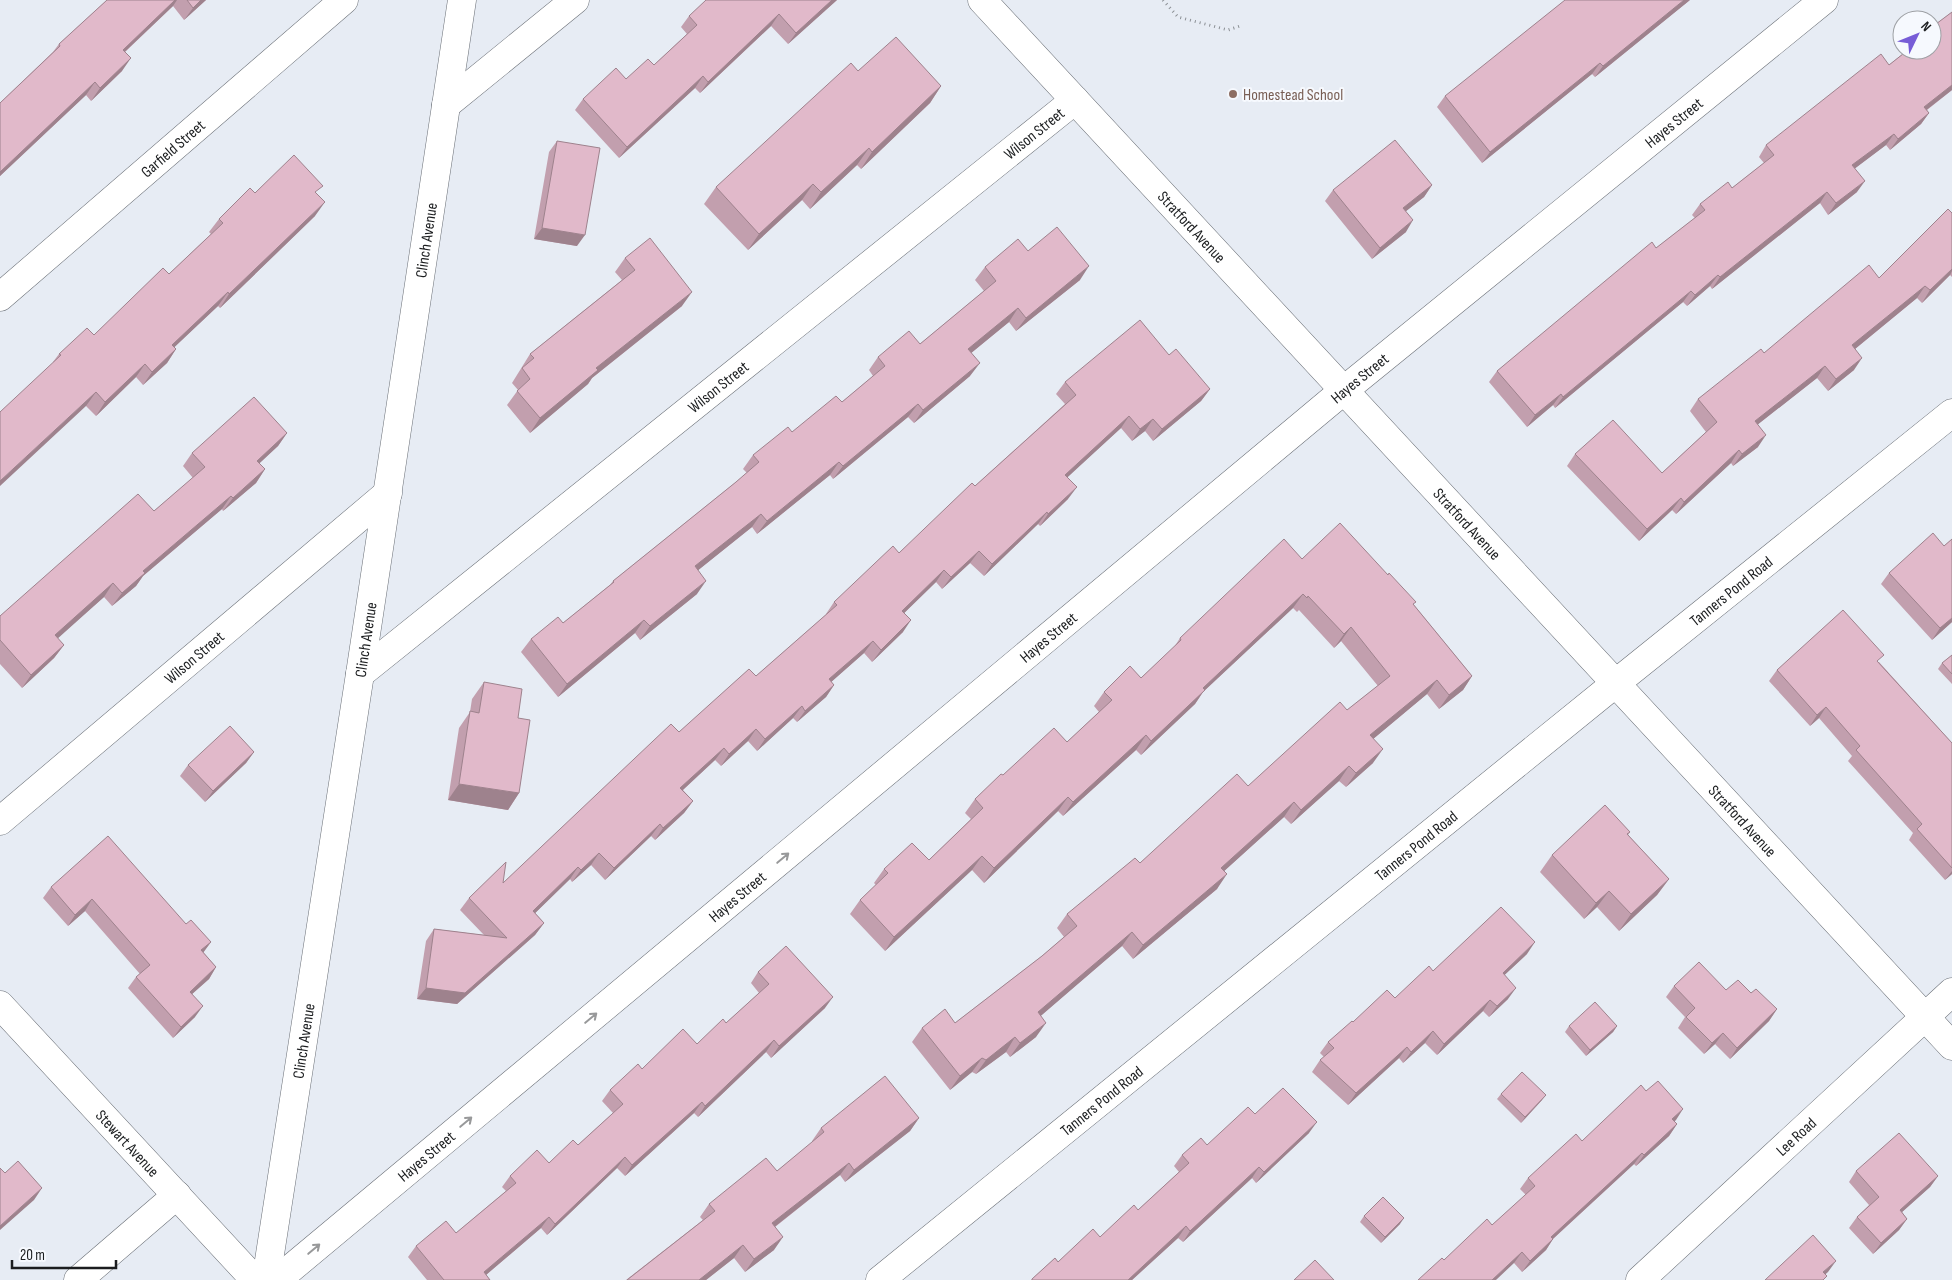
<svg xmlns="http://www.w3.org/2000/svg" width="1952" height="1280" font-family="'Sofia Sans Condensed',sans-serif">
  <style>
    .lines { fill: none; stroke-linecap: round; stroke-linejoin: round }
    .street-casing { stroke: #6a6f76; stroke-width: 29 }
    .secondary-casing { stroke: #6a6f76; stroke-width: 29 }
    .path { stroke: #8b8f94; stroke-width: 3; stroke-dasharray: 1 4; stroke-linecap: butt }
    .street { stroke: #fff; stroke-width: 28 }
    .secondary { stroke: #fff; stroke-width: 28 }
    .wall { fill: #c29fae }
    .shaded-wall { fill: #9e828d }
    .building { fill: #e1b9ca; stroke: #9e828d }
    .oneway { stroke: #98999a }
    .education-dot { fill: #8d6e63; stroke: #f6f9fe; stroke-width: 2 }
    .labels { text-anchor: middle; stroke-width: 4; stroke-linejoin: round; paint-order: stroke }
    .education-label { font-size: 16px; fill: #785e54; stroke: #f6f9fe; text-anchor: start }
    .street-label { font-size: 16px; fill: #1b1d1f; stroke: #f6f9fe }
  </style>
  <rect width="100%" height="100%" fill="#e7ecf4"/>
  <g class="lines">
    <defs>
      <g id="street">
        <path id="s1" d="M982,0L1952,1046"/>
        <path d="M446,105L575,0"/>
        <path id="s2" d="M0,297L344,0"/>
        <path id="s3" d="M360,674L1075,100"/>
        <path id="s4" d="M0,821L388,493"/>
        <path d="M78,1280L177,1195"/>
        <path id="s5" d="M266,1280L360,674L462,0"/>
        <path id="s6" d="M277,1280L1343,391L1824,0"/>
        <path id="s7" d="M1640,1280L1952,992"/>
      </g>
      <g id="secondary">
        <path id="s8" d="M0,1005L255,1280"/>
        <path id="s9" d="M880,1280L1616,683L1952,413"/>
      </g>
    </defs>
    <!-- street casing -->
    <use href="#street" class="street-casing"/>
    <!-- secondary casing -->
    <use href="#secondary" class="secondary-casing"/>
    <!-- path -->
    <path class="path" d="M1163,0L1178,17L1228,30L1240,26"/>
    <!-- street -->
    <use href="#street" class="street"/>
    <!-- secondary -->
    <use href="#secondary" class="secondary"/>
  </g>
  <!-- wall -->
  <path class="wall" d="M107,0H206L184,20L173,6L125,52L122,71L91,101L86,95L0,176V103L53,52L59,44Z
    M837,0L788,44L771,26L700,93L695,88L619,158L575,110L583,99L626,79L654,65L687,34L681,27L689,16Z
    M1690,0L1595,77L1592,74L1482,163L1437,107L1445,96Z
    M1952,12V90L1927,110L1929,113L1921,124L1890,150L1886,145L1855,168L1857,192L1828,215L1820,203L1712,289L1710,286L1687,306L1683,302L1555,408L1553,405L1527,427L1489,382L1497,371L1695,218L1692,215L1700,204L1732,188L1764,163L1759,157L1766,145L1889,65L1932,30L1936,24Z
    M858,71L941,86L930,103L861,169L857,165L810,209L802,200L748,250L704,204L716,187Z
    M557,141L577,246L534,239L549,152Z
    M1432,185L1424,197L1406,211V232L1372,259L1325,201L1333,190Z
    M255,193L315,216L220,308L218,306L174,347L176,349L167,363L143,385L136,377L96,416L86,406L53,362L59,354L94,335L169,274L211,234L209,232L219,219Z
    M1952,213V277L1950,275L1922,303L1917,298L1855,349L1854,370L1828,391L1817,378L1758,424V447L1733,466L1731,463L1676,514L1672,510L1639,541L1567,466L1575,454L1662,473L1706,432L1690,411L1698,399L1764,353L1879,278Z
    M1028,251L1080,280L1016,331L1009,322L971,353L970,376L914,423L908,417L833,479L830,475L757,534L752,527L698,570L697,594L640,640L635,633L558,697L521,652L531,639L563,623L610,585L613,581L736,482L747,473L743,469L753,455L842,402L873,376L869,370L878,357L920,344L984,291L975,280L985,267Z
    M625,258L682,306L592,378L588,384L530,433L507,405L518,390L512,383L530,354L622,280L615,272Z
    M1169,355L1210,389L1201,401L1153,441L1145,431L1132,441L1121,428L1067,477L1068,499L1040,526L1038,524L984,576L970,563L942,589L936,582L904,613L903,632L872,662L864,653L831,682L834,685L826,697L797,722L793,718L757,751L748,741L721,766L715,760L683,790L693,801L684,813L655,840L651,836L605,880L591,865L572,882L570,879L535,913L544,923L535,935L457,1004L417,999L426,941L434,929L484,935L460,910L469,898L503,883L679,732L756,676L827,614H826L834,602L899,553L975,486L1065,404L1056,394L1065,382Z
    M287,433L278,446L259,463L265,469L256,483L223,511L222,509L143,576L136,586L112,606L104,597L57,638L64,645L54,658L22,688L0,664V616L154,511L193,478L183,466L192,453Z
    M1952,539V622L1932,640L1881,584L1889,573L1944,546Z
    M1302,559L1414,605L1472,676L1463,690L1439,709L1427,694L1373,739V763L1346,787L1339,781L1291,824L1284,817L1224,871L1217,889L1133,959L1122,946L1040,1016L1036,1037L1010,1057L1006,1052L976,1074L972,1072L950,1090L912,1042L922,1028L955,1023L1042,956L1064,937L1057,928L1067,914L1140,863L1248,786L1347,710L1378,686L1341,641L1334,648L1299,610L1297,612L1293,608L1203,692L1195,704L1141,755L1136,750L1063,816L1058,811L984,883L972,870L885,951L850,914L860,900L876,885L874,883L884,869L929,860L971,819L965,813L975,799L1003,775L1067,742L1099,712L1094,706L1104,692L1141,678L1173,649L1180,638Z
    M1952,655V684L1938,669L1942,663Z
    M1879,662L1952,743V874L1945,880L1909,840L1913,833L1848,761L1852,756L1819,718L1810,726L1769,681L1777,670Z
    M484,682L518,718L519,793L508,810L448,800L459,728L470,712L472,699Z
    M254,752L246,763L205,802L180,776L188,765Z
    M1630,832L1628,835L1669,879L1657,895L1619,931L1597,907L1584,919L1540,872L1552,855Z
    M51,887L186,924L211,942L203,952L216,967L209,979L192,994L195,1017L173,1038L128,988L136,977L140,974L85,911L68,926L43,898Z
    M1527,954L1504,975L1508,999L1489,1017L1483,1011L1437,1055L1425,1043L1403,1063L1399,1058L1348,1105L1312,1072L1320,1060L1324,1057L1320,1053L1328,1042L1353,1022L1395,998L1433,971Z
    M758,972L825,1008L771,1058L766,1052L698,1117L694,1113L625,1176L617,1168L547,1235L541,1228L486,1275L490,1280H427L408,1257L416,1246L456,1233L506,1191L502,1187L510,1176L549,1163L578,1145L613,1113L602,1101L610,1090L642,1069L697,1044L726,1023L759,993L751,983Z
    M1674,986L1726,990L1751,993L1777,1009L1769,1021L1730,1059L1715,1044L1704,1054L1678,1028L1685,1017L1666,997Z
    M1569,1026H1617L1613,1032L1586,1056L1565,1032Z
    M1501,1094L1542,1100L1521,1123L1497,1099Z
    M1255,1114L1309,1133L1256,1183L1252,1178L1183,1242L1178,1238L1132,1280H1031L1055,1258L1058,1262L1100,1237L1138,1210L1179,1172L1174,1166L1182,1155L1207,1145Z
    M919,1118L910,1131L845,1182L840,1175L775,1227L774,1250L745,1272L734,1258L706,1280H626L703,1220L700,1217L709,1204L777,1171L813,1142L812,1141L821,1128Z
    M1676,1120L1674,1121L1677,1124L1669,1136L1636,1166L1634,1164L1553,1239L1546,1250L1522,1272L1514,1263L1444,1260L1492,1225L1526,1195L1520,1189L1528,1178L1582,1141Z
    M1856,1171L1938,1176L1930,1187L1902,1212L1907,1219L1899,1230L1873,1254L1849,1228L1857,1217L1869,1205L1849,1182Z
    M1364,1216L1400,1224L1381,1243L1360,1222Z"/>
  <!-- shaded-wall -->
  <path class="shaded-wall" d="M175,0H177L173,6L114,62L123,50Z
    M201,0H206L184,20L193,8Z
    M832,0H837L788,44L796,33Z
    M1684,0H1690L1595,77L1603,66Z
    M779,14L771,26L700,93L708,82Z
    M131,58L122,71L91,101L100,88Z
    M1600,63L1592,74L1482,163L1490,152Z
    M703,76L695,88L619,158L627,147Z
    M95,82L86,95L0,176V172Z
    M1952,85V90L1916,118L1924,107Z
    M941,86L930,103L861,169L872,152Z
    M1929,113L1921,124L1890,150L1898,139Z
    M1894,134L1886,145L1845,176L1852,165Z
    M869,148L857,165L810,209L821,192Z
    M1865,181L1857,192L1828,215L1836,203Z
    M813,184L802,200L748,250L759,234Z
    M1432,185L1424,197L1396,219L1403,208Z
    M1827,192L1820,203L1712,289L1720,277Z
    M325,202L315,216L220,308L229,294Z
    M1413,220L1406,232L1372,259L1380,248Z
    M542,228L585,235L577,246L534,239Z
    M1089,266L1080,280L1016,331L1026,318Z
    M1952,269V271L1950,275L1922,303L1930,290Z
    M1718,275L1710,286L1687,306L1695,295Z
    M1925,286L1917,298L1844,358L1852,345Z
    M1691,291L1683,302L1555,408L1563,397Z
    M228,292L218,306L163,358L172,345Z
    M692,292L682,306L592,378L588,384L530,433L540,418L596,368Z
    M1018,308L1009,322L959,363L968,349Z
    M176,349L167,363L143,385L152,372Z
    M1862,358L1854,370L1828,391L1836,379Z
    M980,363L970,376L914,423L923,410Z
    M145,364L136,377L96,416L105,402Z
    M1825,366L1817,378L1747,433L1755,421Z
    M1210,389L1201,401L1153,441L1162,429Z
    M96,392L86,406L0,486V481Z
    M1561,394L1553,405L1527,427L1535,415Z
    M918,404L908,417L833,479L843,466Z
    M1129,416L1121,428L1057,487L1065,475Z
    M1153,419L1145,431L1132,441L1140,429Z
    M287,433L278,446L248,474L257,461Z
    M1766,435L1758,447L1733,466L1742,454Z
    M1739,450L1731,463L1676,514L1684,502Z
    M839,462L830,475L757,534L767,521Z
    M265,469L256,483L223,511L233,498Z
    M1077,487L1068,499L1040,526L1048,514Z
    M231,496L222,509L143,576L136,586L112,606L122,593L143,571Z
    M1681,498L1672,510L1639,541L1647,529Z
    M1047,512L1038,524L984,576L992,564Z
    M761,514L752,527L686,580L695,566Z
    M979,551L970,563L942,589L951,577Z
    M944,570L936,582L894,623L902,611Z
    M706,581L697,594L640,640L650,626Z
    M113,583L104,597L46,649L55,635Z
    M1303,594L1293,608L1203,692L1195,704L1141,755L1151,741L1203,688Z
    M1952,618V622L1932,640L1940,628Z
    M644,620L635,633L558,697L567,684Z
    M911,620L903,632L872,662L881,650Z
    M1351,627L1341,641L1334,648L1344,634Z
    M873,641L864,653L821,691L829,679Z
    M64,645L54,658L22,688L31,675Z
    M1472,676L1463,690L1439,709L1449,695Z
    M1437,680L1427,694L1360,750L1370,735Z
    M834,685L826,697L797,722L805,711Z
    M802,706L793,718L757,751L765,739Z
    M1826,707L1819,718L1810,726L1817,715Z
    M756,729L748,741L721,766L729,754Z
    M1146,735L1136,750L1063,816L1073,802Z
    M724,748L715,760L672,800L680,788Z
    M1383,749L1373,763L1346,787L1356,773Z
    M254,752L246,763L205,802L213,791Z
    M1349,766L1339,781L1291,824L1301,810Z
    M459,784L519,793L508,810L448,800Z
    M1068,797L1058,811L984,883L994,868Z
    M693,801L684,813L655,840L663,828Z
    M1294,802L1284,817L1211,883L1221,868Z
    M660,824L651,836L605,880L614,868Z
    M599,853L591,865L572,882L581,870Z
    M982,856L972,870L885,951L894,937Z
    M578,867L570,879L525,923L533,911Z
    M1952,871V874L1945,880Z
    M1227,874L1217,889L1133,959L1143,945Z
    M1669,879L1657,895L1619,931L1631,914Z
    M1609,891L1597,907L1584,919L1596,903Z
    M92,899L85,911L68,926L75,915Z
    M544,923L535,935L457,1004L417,999L426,988Z
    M1132,932L1122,946L1028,1027L1038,1012Z
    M211,942L203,953L201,950Z
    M1535,942L1527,954L1495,984L1503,973Z
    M216,967L209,979L182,1003L190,992Z
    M1516,988L1508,999L1489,1017L1497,1006Z
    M833,997L825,1008L771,1058L779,1046Z
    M1490,1000L1483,1011L1437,1055L1444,1044Z
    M203,1006L195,1017L173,1038L181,1027Z
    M1777,1009L1769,1021L1730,1059L1737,1048Z
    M1046,1023L1036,1037L1010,1057L1020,1043Z
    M1617,1026L1613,1032L1586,1056L1590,1050Z
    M1433,1031L1425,1043L1403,1063L1411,1052Z
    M1723,1033L1715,1044L1704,1054L1712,1043Z
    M1015,1037L1006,1052L976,1074L986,1060Z
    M774,1040L766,1052L698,1117L705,1106Z
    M1407,1047L1399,1058L1348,1105L1356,1093Z
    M982,1058L972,1072L950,1090L960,1076Z
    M1546,1095L1542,1100L1521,1123L1525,1117Z
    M702,1102L694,1113L625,1176L632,1165Z
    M1683,1109L1676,1120L1664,1131L1672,1119Z
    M919,1118L910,1131L845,1182L854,1170Z
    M1317,1122L1309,1133L1256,1183L1264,1172Z
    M1677,1124L1669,1136L1636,1166L1644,1155Z
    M1642,1153L1634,1164L1543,1248L1551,1237Z
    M625,1157L617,1168L547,1235L555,1224Z
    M849,1163L840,1175L763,1236L772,1223Z
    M1259,1167L1252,1178L1183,1242L1190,1231Z
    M1938,1176L1930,1187L1892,1221L1900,1210Z
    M42,1188L34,1200L0,1230V1226Z
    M549,1217L541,1228L480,1280L484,1272Z
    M1404,1218L1400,1224L1381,1243L1385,1237Z
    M1907,1219L1899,1230L1873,1254L1881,1243Z
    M1186,1226L1178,1238L1132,1280H1128Z
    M783,1237L774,1250L745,1272L754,1259Z
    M1553,1239L1546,1250L1522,1272L1530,1261Z
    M743,1245L734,1258L706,1280H699Z
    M1522,1252L1514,1263L1496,1280H1492Z
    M1836,1261L1828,1272L1819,1280L1823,1272Z"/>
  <!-- building -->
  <path class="building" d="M107,0H175L123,50L131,58L100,88L95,82L0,172V103L60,46L59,44Z
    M187,0H201L193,8Z
    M706,0H832L796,33L779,14L708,82L703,76L627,147L583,99L616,68L626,79L648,59L654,65L697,25L689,16Z
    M1565,0H1684L1603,66L1600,63L1490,152L1445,96Z
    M1952,12V85L1924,107L1929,113L1898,139L1894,134L1852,165L1865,181L1836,203L1827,192L1720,277L1718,275L1695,295L1691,291L1563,397L1561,394L1535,415L1497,371L1652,242L1656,248L1705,210L1700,204L1728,182L1732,188L1774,155L1766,145L1881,54L1889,65L1908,50H1932V30L1937,26L1936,24Z
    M896,37L941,86L872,152L869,148L821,192L813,184L759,234L716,187L851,63L858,71Z
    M1395,140L1432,185L1403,208L1413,220L1380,248L1333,190Z
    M557,141L600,148L585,235L542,228Z
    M294,155L323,186L315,192L325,202L229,294L228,292L172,345L176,349L152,372L145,364L105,402L96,392L0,481V412L61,355L59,354L87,328L94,335L163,268L169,274L223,223L219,219L250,188L255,193Z
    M1948,209L1952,213V269L1930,290L1925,286L1852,345L1862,358L1836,379L1825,366L1755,421L1766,435L1742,454L1739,450L1684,502L1681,498L1647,529L1575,454L1613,420L1662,473L1717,422L1698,399L1761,349L1764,353L1869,265L1879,278Z
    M1057,227L1089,266L1026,318L1018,308L968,349L980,363L923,410L918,404L843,466L839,462L767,521L761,514L695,566L706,581L650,626L644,620L567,684L531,639L558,617L563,623L614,582L613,581L736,482L759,462L753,455L788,427L792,432L836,396L842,402L885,366L878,357L909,331L920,344L996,281L985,267L1018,239L1028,251Z
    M650,238L692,292L596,368L598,370L540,418L517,391L530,379L522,368L534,358L530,354L635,270L625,258Z
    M1140,320L1169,355L1176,349L1210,389L1162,429L1153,419L1140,429L1129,416L1065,475L1077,487L1048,514L1047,512L992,564L979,551L951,577L944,570L902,611L911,620L881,650L873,641L829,679L834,685L805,711L802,706L765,739L756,729L729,754L724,748L680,788L693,801L663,828L660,824L614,868L599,853L581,870L578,867L533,911L544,923L465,993L426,988L434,929L507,938L469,898L506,862L503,883L671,724L679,732L749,669L756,676L837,605L834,602L893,546L899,553L972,483L975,486L1076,395L1065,382Z
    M254,397L287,433L257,461L265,469L233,498L231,496L143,571L145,573L122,593L113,583L55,635L64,645L31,675L0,640V616L138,494L154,511L205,467L192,453Z
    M1340,523L1388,575L1389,573L1416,602L1413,604L1472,676L1449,695L1437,680L1370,735L1383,749L1356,773L1349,766L1301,810L1294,802L1221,868L1227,874L1143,945L1132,932L1038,1012L1046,1023L1020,1043L1015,1037L986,1060L982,1058L960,1076L922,1028L945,1009L955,1023L1042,956L1077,926L1067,914L1135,858L1140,863L1237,774L1248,786L1340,702L1347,710L1390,676L1351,627L1344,634L1308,596L1307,598L1303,594L1203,688L1205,690L1151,741L1146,735L1073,802L1068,797L994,868L982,856L894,937L860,900L888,873L884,869L912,843L929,860L983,808L975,799L1001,774L1003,775L1054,728L1067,742L1112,700L1104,692L1130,666L1141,678L1181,640L1180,638L1284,539L1302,559Z
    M1933,533L1944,546L1952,539V618L1940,628L1889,573Z
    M1843,610L1884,655L1877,661L1952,743V868L1917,829L1922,824L1856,750L1860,746L1826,707L1817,715L1777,670Z
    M1952,655V674L1942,663Z
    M484,682L522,689L518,718L530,720L519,793L459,784L470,711L479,713Z
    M230,726L254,752L213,791L188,765Z
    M1605,805L1630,832L1627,834L1669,879L1631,914L1609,891L1596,903L1552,855Z
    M108,836L186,924L191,920L211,942L201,950L216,967L190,992L203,1006L181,1027L136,977L150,965L92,899L75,915L51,887Z
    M1501,907L1535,942L1503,973L1516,988L1497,1006L1490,1000L1444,1044L1433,1031L1411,1052L1407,1047L1356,1093L1320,1060L1334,1048L1328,1042L1352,1021L1353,1022L1387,990L1395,998L1429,966L1433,971Z
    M786,946L833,997L779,1046L774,1040L705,1106L702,1102L632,1165L625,1157L555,1224L549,1217L484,1272L490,1280H444L416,1246L446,1221L456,1233L516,1183L510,1176L537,1150L549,1163L573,1140L578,1145L623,1104L610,1090L638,1064L642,1069L683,1029L697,1044L723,1019L726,1023L769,984L758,972Z
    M1699,962L1726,990L1738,980L1751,993L1756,989L1777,1009L1737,1048L1723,1033L1712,1043L1686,1017L1695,1008L1674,986Z
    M1595,1002L1617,1026L1590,1050L1569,1026Z
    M1522,1072L1546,1095L1525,1117L1501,1094Z
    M885,1076L919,1118L854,1170L849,1163L772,1223L783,1237L754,1259L743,1245L699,1280H627L715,1211L709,1204L766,1158L777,1171L824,1132L821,1128Z
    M1658,1081L1683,1109L1672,1119L1677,1124L1644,1155L1642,1153L1551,1237L1553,1239L1530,1261L1522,1252L1492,1280H1418L1442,1258L1444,1260L1487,1219L1492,1225L1535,1186L1528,1178L1576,1134L1582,1141L1641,1085L1646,1091Z
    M1283,1088L1317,1122L1264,1172L1259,1167L1190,1231L1186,1226L1128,1280H1032V1279L1055,1258L1058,1262L1093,1229L1100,1237L1134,1205L1138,1210L1189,1163L1182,1155L1201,1138L1207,1145L1248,1107L1255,1114Z
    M1899,1133L1938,1176L1900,1210L1907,1219L1881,1243L1857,1217L1879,1197L1856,1171Z
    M18,1161L42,1188L0,1226V1168L5,1173Z
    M1383,1197L1404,1218L1385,1237L1364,1216Z
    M1813,1235L1836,1261L1823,1272L1827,1276L1823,1280H1765Z
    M1315,1260L1334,1280H1294Z"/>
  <!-- one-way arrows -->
  <defs><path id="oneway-shaft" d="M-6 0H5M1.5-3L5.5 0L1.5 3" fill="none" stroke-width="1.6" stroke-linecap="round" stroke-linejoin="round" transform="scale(1.25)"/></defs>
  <g class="oneway">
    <use href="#oneway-shaft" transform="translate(783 858) rotate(-40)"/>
    <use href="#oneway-shaft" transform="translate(591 1018) rotate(-40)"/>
    <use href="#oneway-shaft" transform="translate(466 1122) rotate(-40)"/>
    <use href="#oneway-shaft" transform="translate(314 1249) rotate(-40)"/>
  </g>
  <!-- markers -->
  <circle class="education-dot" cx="1233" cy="94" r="5"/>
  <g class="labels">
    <!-- education labels -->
    <g class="education-label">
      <text x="1243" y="100">Homestead School</text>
    </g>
    <!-- street labels -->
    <g class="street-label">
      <text dy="6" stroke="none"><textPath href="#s6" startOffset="1814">Hayes Street</textPath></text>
      <text dy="6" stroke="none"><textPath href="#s3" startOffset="864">Wilson Street</textPath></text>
      <text dy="6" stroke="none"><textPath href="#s2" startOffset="228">Garfield Street</textPath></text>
      <text dy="6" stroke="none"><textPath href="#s1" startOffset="309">Stratford Avenue</textPath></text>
      <text dy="6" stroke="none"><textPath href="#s5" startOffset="1052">Clinch Avenue</textPath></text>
      <text dy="6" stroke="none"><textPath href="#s6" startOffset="1409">Hayes Street</textPath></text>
      <text dy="6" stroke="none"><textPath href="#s3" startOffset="459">Wilson Street</textPath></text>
      <text dy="6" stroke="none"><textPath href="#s1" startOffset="714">Stratford Avenue</textPath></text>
      <text dy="6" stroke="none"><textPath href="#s9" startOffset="1095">Tanners Pond Road</textPath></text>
      <text dy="6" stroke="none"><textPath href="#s6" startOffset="1004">Hayes Street</textPath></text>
      <text dy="6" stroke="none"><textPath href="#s5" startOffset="648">Clinch Avenue</textPath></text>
      <text dy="6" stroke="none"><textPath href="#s4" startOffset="254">Wilson Street</textPath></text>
      <text dy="6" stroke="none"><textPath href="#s1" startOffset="1119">Stratford Avenue</textPath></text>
      <text dy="6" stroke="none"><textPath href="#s9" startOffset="690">Tanners Pond Road</textPath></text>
      <text dy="6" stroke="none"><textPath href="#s6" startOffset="599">Hayes Street</textPath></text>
      <text dy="6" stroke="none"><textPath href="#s5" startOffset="242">Clinch Avenue</textPath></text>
      <text dy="6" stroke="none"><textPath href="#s9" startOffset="285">Tanners Pond Road</textPath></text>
      <text dy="6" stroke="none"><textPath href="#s7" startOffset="212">Lee Road</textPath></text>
      <text dy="6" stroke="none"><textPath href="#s8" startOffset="188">Stewart Avenue</textPath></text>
      <text dy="6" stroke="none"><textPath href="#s6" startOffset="194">Hayes Street</textPath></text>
    </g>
  </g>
  <!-- north arrow -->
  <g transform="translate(1917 35) rotate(47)"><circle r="24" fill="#f6f9fe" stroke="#9ea1a5"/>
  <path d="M0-4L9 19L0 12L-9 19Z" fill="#775dd7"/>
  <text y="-8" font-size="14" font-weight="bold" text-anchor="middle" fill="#1b1d1f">N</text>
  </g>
  <!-- scale -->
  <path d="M12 1260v8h104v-8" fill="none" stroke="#1b1d1f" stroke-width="2.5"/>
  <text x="20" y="1260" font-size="15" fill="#1b1d1f" stroke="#f6f9fe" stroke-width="4" paint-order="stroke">20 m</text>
</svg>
